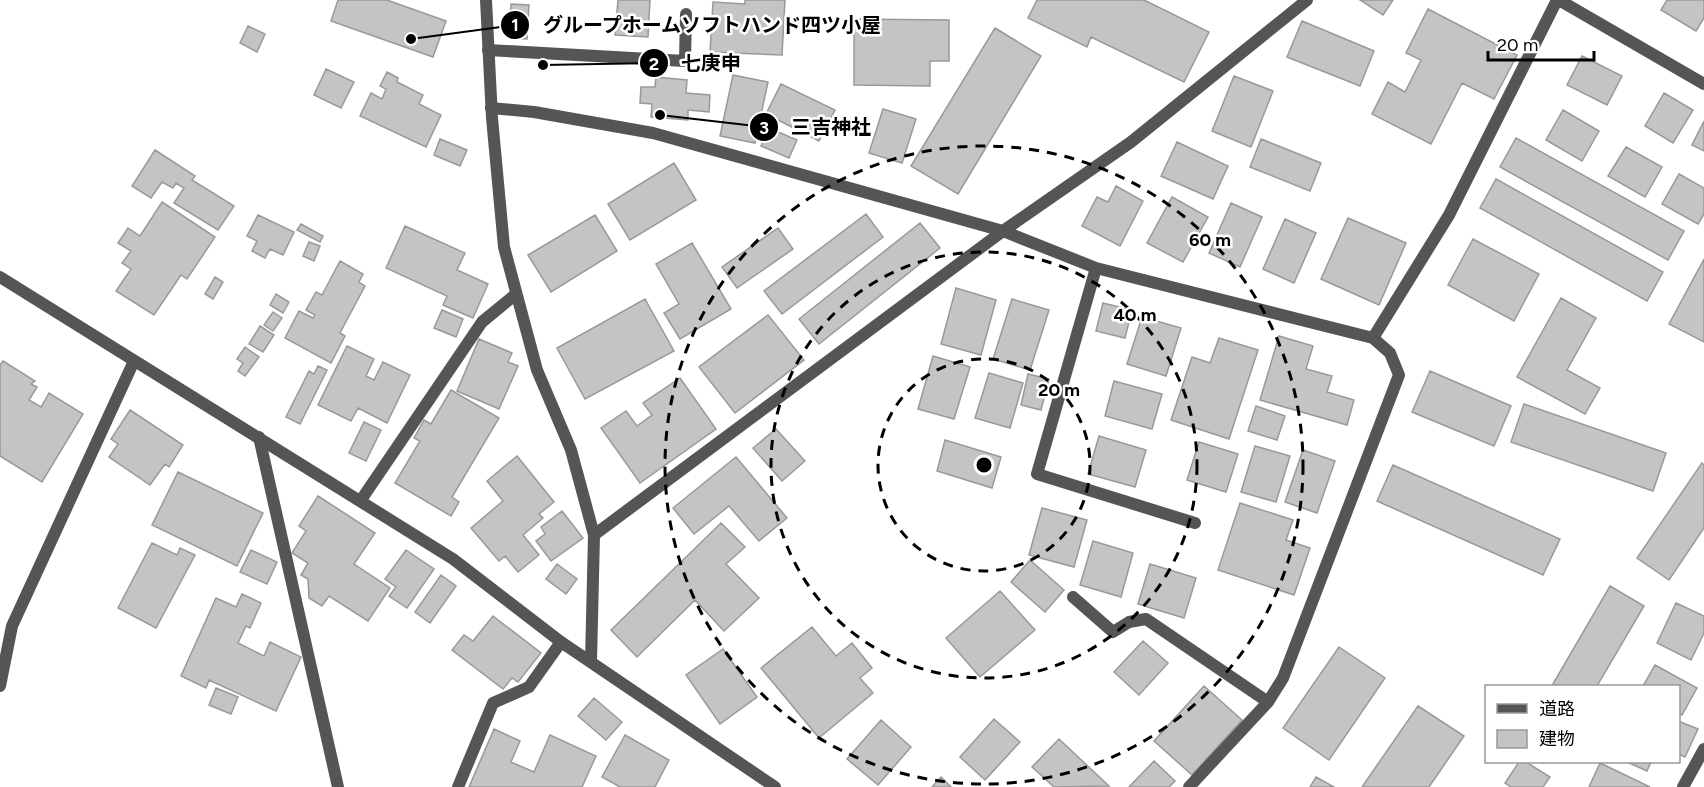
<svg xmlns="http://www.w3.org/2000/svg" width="1704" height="787" font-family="Figtree,'Noto Sans JP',sans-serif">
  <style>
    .building { fill: #c4c4c4; stroke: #999; stroke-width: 1.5 }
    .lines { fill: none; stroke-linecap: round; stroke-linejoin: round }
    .minor { stroke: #555; stroke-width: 12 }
    .tertiary { stroke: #555; stroke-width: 12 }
    .ring { fill: none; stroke: #000; stroke-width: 3; stroke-dasharray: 10 8 }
    .centre { fill: #000; stroke: #fff; stroke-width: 3 }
    .ring-label { font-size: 18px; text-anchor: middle; font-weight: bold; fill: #000; stroke: #fff; stroke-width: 5; stroke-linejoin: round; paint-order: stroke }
    .leader { fill: none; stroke: #000; stroke-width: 2 }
    .callout-dot { fill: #000; stroke: #fff; stroke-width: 2 }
    .mark-label { font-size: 18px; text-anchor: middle; font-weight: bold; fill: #fff }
    .callout-label { font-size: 20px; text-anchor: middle; font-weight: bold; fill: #000; stroke: #fff; stroke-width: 5; stroke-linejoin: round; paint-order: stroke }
  </style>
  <rect width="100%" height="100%" fill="#fff"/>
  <!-- building -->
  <path class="building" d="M338,0H387L446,21L433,57L331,21Z
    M618,0H650L648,37L615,35Z
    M745,0H785L782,55L710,52L713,2L745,4Z
    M1037,0H1144L1209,32L1184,82L1091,37L1087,47L1028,18Z
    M1360,0H1393L1383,15Z
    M1667,0H1704V18L1696,31L1661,10Z
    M511,4L529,5L527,39L509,38Z
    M1428,9L1517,55L1494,99L1462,83L1431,144L1372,114L1388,82L1405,92L1421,60L1406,53Z
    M854,19L949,20V61H930V86L854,85Z
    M1302,21L1374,51L1360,86L1287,57Z
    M248,26L265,34L257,52L240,43Z
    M995,28L1041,56L958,194L911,166Z
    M1582,56L1622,76L1607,105L1567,85Z
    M326,69L354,82L341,108L314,95Z
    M387,72L398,78L397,82L423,95L419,104L441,115L426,147L360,116L371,93L382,99L386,89L380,86Z
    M733,75L768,82L755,143L720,136Z
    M1234,76L1273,91L1251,147L1212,131Z
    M656,77L687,80L686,93L710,95L709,112L688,110V120L651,117L652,104L640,103L641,87H655Z
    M781,84L835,110L819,141L766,114Z
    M1664,93L1693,110L1673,143L1645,126Z
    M883,109L916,119L902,163L869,153Z
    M1563,110L1599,131L1582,161L1546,140Z
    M1704,121V151L1692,145Z
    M769,128L797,140L789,158L761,146Z
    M1516,138L1684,231L1668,260L1500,167Z
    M440,139L467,150L460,166L434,155Z
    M1261,139L1321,163L1310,191L1250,167Z
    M1177,142L1228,166L1213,199L1161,176Z
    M1626,147L1662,167L1645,197L1608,176Z
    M155,150L195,176L192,180L234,206L218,230L174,203L184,188L176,183L173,188L162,182L151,198L132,186Z
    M674,163L696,200L630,240L608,204Z
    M1679,174L1704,188V214L1698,224L1662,204Z
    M1496,179L1663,272L1647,301L1480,208Z
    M1116,186L1143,201L1120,246L1082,226L1097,197L1108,202Z
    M1172,197L1208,217L1183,262L1147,243Z
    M162,202L215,237L187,279L181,275L154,315L116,291L131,269L122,263L131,251L118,243L128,228L140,236Z
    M1231,203L1262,217L1240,267L1209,253Z
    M866,214L883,237L782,314L764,291Z
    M258,215L294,232L283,255L270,249L265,258L252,251L257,241L247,236Z
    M595,215L617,251L551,292L528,255Z
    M1348,218L1406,243L1379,305L1321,279Z
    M1285,219L1316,233L1294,283L1263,269Z
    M920,223L940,248L819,344L799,319Z
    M301,224L323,236L320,242L297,230Z
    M405,226L465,253L457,270L488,284L473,318L443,305L447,296L386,268Z
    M778,228L793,249L737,288L722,267Z
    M1473,239L1539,274L1514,321L1448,285Z
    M309,242L320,246L314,261L303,256Z
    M692,243L731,309L680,339L664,313L679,304L656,264Z
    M1704,259V342L1669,324Z
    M340,261L363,274L359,282L365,286L340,333L345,336L331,363L285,338L299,311L313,318L315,315L306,310L316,292L322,295Z
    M215,277L223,282L213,299L205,294Z
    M956,288L996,300L981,355L941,344Z
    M276,294L289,302L283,313L270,305Z
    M1561,298L1596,318L1567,370L1600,388L1585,414L1517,377Z
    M645,299L674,351L585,399L557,348Z
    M1012,299L1049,310L1030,370L993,359Z
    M1103,303L1132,310L1125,338L1096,331Z
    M442,310L463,319L456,337L434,328Z
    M273,312L282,318L273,331L264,325Z
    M768,315L804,360L735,413L699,367Z
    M1142,317L1181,328L1166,376L1127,364Z
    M260,326L274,335L263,352L249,344Z
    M1279,336L1313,346L1306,369L1332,376L1327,392L1354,400L1347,425L1260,400Z
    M1219,338L1258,350L1229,439L1171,420L1192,357L1210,363Z
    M479,339L512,353L508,362L518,366L499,409L457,391Z
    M347,346L374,359L366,376L374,380L383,362L410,375L387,423L358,408L351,421L318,405Z
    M245,347L259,357L245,376L238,371L243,363L237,359Z
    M933,356L970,367L954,419L918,409Z
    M3,361L35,381L31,384L37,387L29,400L41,407L49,393L83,414L42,482L0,456V365Z
    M318,366L327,370L300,424L286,417L309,371L314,374Z
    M1430,371L1511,406L1494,446L1412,412Z
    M989,373L1023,383L1010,428L975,418Z
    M1028,374L1049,379L1041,410L1021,405Z
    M680,378L716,429L640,483L601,428L626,411L637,426L652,415L643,403Z
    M1114,381L1162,394L1152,429L1105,416Z
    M451,390L499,418L452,497L459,502L451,516L395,483L420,441L414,438L424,420L431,424Z
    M1524,404L1666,453L1653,491L1511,442Z
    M1256,406L1285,416L1277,440L1248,431Z
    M130,410L183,445L169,467L165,464L150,485L109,457L118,444L111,439Z
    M364,422L381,430L366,461L349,453Z
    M776,429L805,461L782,481L753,448Z
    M1099,436L1146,450L1135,487L1088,474Z
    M945,440L1001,457L992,488L937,471Z
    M1199,442L1238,454L1226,492L1187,480Z
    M1255,446L1290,456L1276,502L1241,492Z
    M1303,450L1335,461L1317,513L1285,502Z
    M517,456L554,502L539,514L543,518L523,535L539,555L518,572L505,556L499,561L471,528L503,501L487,481Z
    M736,457L787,518L759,541L729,506L694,534L673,508Z
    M1702,463L1704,465V528L1669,580L1637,558Z
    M1393,465L1560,539L1543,575L1377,501Z
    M178,472L263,513L237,566L152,525Z
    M318,496L375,533L354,564L390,588L368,621L329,596L322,606L309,598L308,579L301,575L308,563L292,553L306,531L299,526Z
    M1240,503L1293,520L1286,540L1310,548L1294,595L1218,570Z
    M1042,508L1087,520L1074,567L1029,555Z
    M562,511L583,538L551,561L536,541L545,534L541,527Z
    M721,523L745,547L726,564L759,598L724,631L695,600L637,657L611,630Z
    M1093,541L1133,553L1121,597L1080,585Z
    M152,543L177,555L180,548L195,555L156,628L118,608Z
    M251,550L277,562L267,584L240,572Z
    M406,550L434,569L407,608L389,596L396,587L385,579Z
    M1030,560L1064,590L1045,612L1011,582Z
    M557,564L577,579L566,594L546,579Z
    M1150,564L1196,578L1184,618L1138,604Z
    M441,575L456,586L430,623L415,612Z
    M1610,586L1644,606L1597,686H1558L1553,684Z
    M1000,591L1035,630L980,677L946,638Z
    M242,594L261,603L250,628L246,626L238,643L264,656L270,642L301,657L276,711L209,680L206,688L181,676L216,598L236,607Z
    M1676,603L1704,616V633L1691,660L1657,643Z
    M493,616L541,653L518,682L512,678L503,689L452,650L464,635L473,641Z
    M812,627L836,656L852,643L872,668L860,678L873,693L819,738L761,668Z
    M1143,641L1168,663L1139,695L1114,672Z
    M1339,647L1385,678L1329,760L1283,728Z
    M723,649L757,697L720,724L686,675Z
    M1655,665L1697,688L1682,715L1678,713V686H1643Z
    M1204,686L1242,720L1192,775L1154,741Z
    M216,688L238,697L231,714L209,705Z
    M594,698L622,722L606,740L578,716Z
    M1418,706L1464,736L1429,787H1362Z
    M994,719L1020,742L985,780L960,757Z
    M881,720L911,747L878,785L847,759Z
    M1678,721L1698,729L1685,757L1678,754Z
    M494,729L520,741L511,762L534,772L550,735L596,756L582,787H469Z
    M625,735L669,760L655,787H620L602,777Z
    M1059,739L1109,786L1054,787L1032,767Z
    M1154,761L1175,781L1169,787H1129Z
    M1519,762H1526L1550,777L1543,787H1511L1505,783Z
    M1627,762H1651L1647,771Z
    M1600,763L1650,787H1589Z
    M941,777L951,787H932Z
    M1316,777L1334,787H1310Z"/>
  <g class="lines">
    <!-- minor -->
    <path class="minor" d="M1559,0L1704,84
      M488,50L685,61L686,14
      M491,108L534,112L653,133L1003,231L1096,268L1373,338L1390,353L1399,375L1283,678L1268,702L1189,787
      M1096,268L1037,474L1195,523
      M1373,338L1449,215L1557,0
      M259,437L338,787
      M361,500L482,322L516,294
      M594,535L1003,231L1131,142L1307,0
      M1073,597L1113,632L1129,622L1146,619L1268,702
      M0,686L12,626L134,361
      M458,787L493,703L529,687L561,642
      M1683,787L1704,749"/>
    <!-- tertiary -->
    <path class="tertiary" d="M486,0L492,118L504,247L537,370L571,450L594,535L591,661
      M0,277L453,559L561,642L775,787"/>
  </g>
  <!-- distance rings -->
  <g class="ring">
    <circle cx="984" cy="465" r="106"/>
    <circle cx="984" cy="465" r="213"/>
    <circle cx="984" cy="465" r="319"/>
  </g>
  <circle cx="984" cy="465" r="9" class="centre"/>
  <g class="ring-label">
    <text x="1210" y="246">60 m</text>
    <text x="1135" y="321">40 m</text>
    <text x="1059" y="396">20 m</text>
  </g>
  <!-- callouts -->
  <path class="leader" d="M411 39L515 25M543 65L654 63M660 115L764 127"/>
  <g class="callout-dot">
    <circle cx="411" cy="39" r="6"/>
    <circle cx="543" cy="65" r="6"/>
    <circle cx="660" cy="115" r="6"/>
    <circle cx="515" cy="25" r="15"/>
    <circle cx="654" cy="63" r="15"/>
    <circle cx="764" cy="127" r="15"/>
  </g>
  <g class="mark-label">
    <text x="515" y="31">1</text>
    <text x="654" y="70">2</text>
    <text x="764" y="134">3</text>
  </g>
  <g class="callout-label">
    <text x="712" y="32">グループホームソフトハンド四ツ小屋</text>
    <text x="711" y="70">七庚申</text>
    <text x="831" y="134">三吉神社</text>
  </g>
  <!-- legend -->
  <rect x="1485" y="685" width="195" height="78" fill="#ffffff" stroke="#999999" stroke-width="1.5"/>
  <rect x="1497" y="704" width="30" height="9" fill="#555555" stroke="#999999" stroke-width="1.5"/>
  <text x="1539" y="715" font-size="18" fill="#000000">道路</text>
  <rect x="1497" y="730" width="30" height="18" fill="#c4c4c4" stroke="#999999" stroke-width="1.5"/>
  <text x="1539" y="745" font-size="18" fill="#000000">建物</text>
  <!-- scale -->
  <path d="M1488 51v9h106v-9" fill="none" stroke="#000000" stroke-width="3"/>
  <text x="1497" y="51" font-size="18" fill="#000000" stroke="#ffffff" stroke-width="4.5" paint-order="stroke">20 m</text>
</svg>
